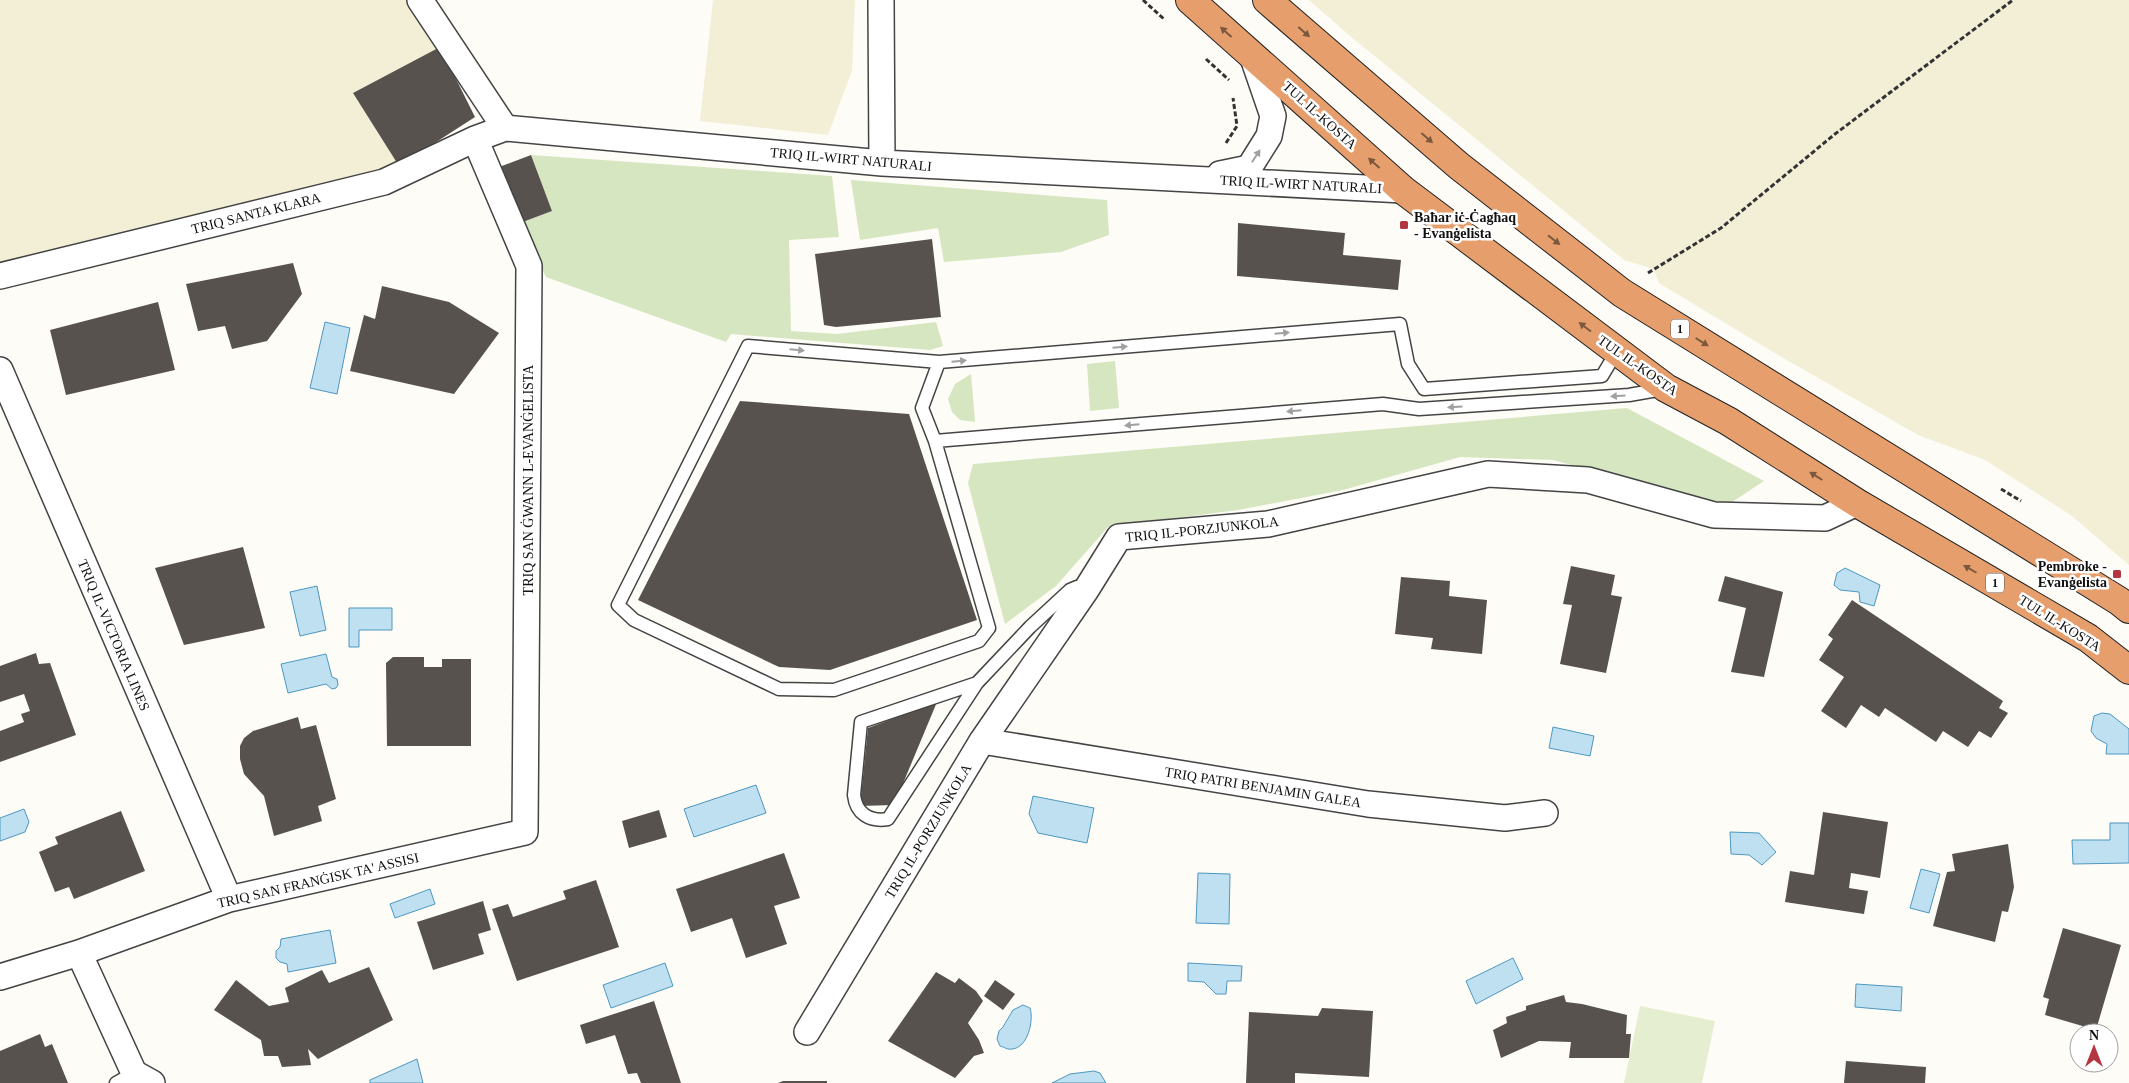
<svg xmlns="http://www.w3.org/2000/svg" width="2129" height="1083" font-family="'Times New Roman',serif">
  <style>
    .farmland { fill: #f3efd7 }
    .green { fill: #d6e6c1 }
    .pitch { fill: #e6eed2 }
    .water { fill: #bfe0f1; stroke: #4d97c0 }
    .building { fill: #58524e }
    .lines { fill: none; stroke-linecap: round; stroke-linejoin: round }
    .lane-casing { stroke: #444; stroke-width: 15 }
    .street-casing { stroke: #444; stroke-width: 28 }
    .highway-casing { stroke: #222; stroke-width: 30 }
    .path { stroke: #333; stroke-width: 3; stroke-dasharray: 5 2.5; stroke-linecap: butt }
    .lane { stroke: #fff; stroke-width: 12 }
    .street { stroke: #fff; stroke-width: 25 }
    .highway { stroke: #e69f6c; stroke-width: 28 }
    .oneway { fill: #7c583e }
    .oneway2 { fill: #a0a0a0 }
    .poi-dot { fill: #b43641; stroke: #fff; stroke-width: 2 }
    .labels { text-anchor: middle; stroke-width: 5; stroke-linejoin: round; paint-order: stroke }
    .shield { fill: #fff; stroke: #585858; stroke-width: 1 }
    .shield-label { font-size: 12px; font-weight: bold; fill: #111 }
    .street-label { font-size: 14px; fill: #111; stroke: #fff }
    .poi-label { font-size: 14px; font-weight: bold; fill: #111; stroke: #fff; text-anchor: start }
  </style>
  <rect width="100%" height="100%" fill="#fefcf6"/>
  <!-- farmland -->
  <path class="farmland" d="M0,0H409L440,47L475,117L399,166L0,266Z
    M713,0H855L852,71L828,135L700,121Z
    M1309,0H2129V565L2072,516L1985,460L1918,435L1778,355L1659,283L1653,269L1624,260L1350,36Z"/>
  <!-- green -->
  <path class="green" d="M531,155L832,176L839,237L789,240L791,331L837,334L936,322L943,346L930,350L731,334L726,342L546,277L520,223L552,211Z
    M851,180L1107,200L1109,235L1061,252L944,262L938,228L860,240Z
    M1115,361L1119,408L1090,411L1087,364Z
    M971,374L975,421V422L960,420L952,412L948,399L955,384Z
    M1627,408L1764,481L1726,506L1553,460L1460,457L1343,490L1238,510L1108,527L1056,586L1005,624L968,483L973,464Z"/>
  <!-- pitch -->
  <path class="pitch" d="M1640,1006L1715,1021L1702,1083H1624Z"/>
  <!-- water -->
  <path class="water" d="M325,322L350,328L337,394L310,388Z
    M1845,568L1880,585L1874,606L1860,602L1859,592L1840,590L1834,585L1837,573Z
    M317,586L326,630L300,636L290,592Z
    M349,608H392V630H359V647H349Z
    M326,654L332,677L337,679L338,685L336,688L332,689L326,684L288,693L281,664Z
    M2102,713L2110,714L2129,729V754H2106L2107,744L2096,738L2091,731L2094,716Z
    M1553,727L1594,736L1590,756L1549,748Z
    M756,785L766,813L694,837L684,809Z
    M1033,796L1094,808L1087,843L1038,833L1029,814Z
    M24,809L29,822L25,832L0,841V818Z
    M2110,823H2129V863L2073,864L2072,840H2110Z
    M1730,832L1759,833L1776,852L1762,865L1749,855L1731,854Z
    M1921,869L1940,874L1929,913L1910,908Z
    M1198,873L1230,874L1229,924L1196,923Z
    M430,889L435,904L395,918L390,904Z
    M330,930L336,963L288,972L287,964L280,962L276,958V951L280,947L281,939Z
    M1513,958L1523,979L1476,1004L1466,981Z
    M665,963L673,986L611,1008L603,985Z
    M1188,963L1242,966L1241,981H1227L1226,994H1216L1204,982L1188,981Z
    M1856,984L1902,987L1901,1011L1855,1007Z
    M1023,1005L1030,1008C1034,1020 1028,1048 1012,1049C1008,1050 1004,1047 1000,1046L997,1039L999,1031L1003,1027L1013,1010Z
    M417,1059L423,1083H370V1080Z
    M1094,1071L1100,1073L1106,1083H1052L1070,1074Z"/>
  <!-- building -->
  <path class="building" d="M440,47L475,117L399,166L353,93Z
    M531,155L552,211L520,223L499,167Z
    M1238,223L1345,233L1343,255L1401,260L1398,290L1237,276Z
    M932,239L941,317L836,327L824,325L815,254Z
    M293,263L302,294L267,341L232,349L225,326L198,331L186,284Z
    M382,286L449,302L499,333L454,394L350,371L364,315L375,319Z
    M158,302L175,370L66,395L50,330Z
    M740,401L909,414L977,620L830,670L779,667L638,600Z
    M243,547L265,628L184,645L155,568Z
    M1571,566L1615,575L1611,595L1622,597L1606,673L1560,664L1572,605L1563,604Z
    M1725,576L1783,592L1764,677L1731,672L1746,608L1718,601Z
    M1401,577L1450,581L1449,596L1487,600L1482,654L1431,649L1433,638L1395,634Z
    M1852,600L2003,701L1999,708L2008,713L1991,738L1979,731L1968,747L1943,731L1936,742L1885,708L1879,717L1861,705L1846,728L1821,711L1844,677L1819,660L1833,639L1828,635Z
    M36,653L39,664L50,663L76,735L0,762V731L24,722L21,714L30,711L24,694L0,702V666Z
    M393,657H424V667H442V659H471V746H387L386,663Z
    M937,702L894,805L860,806L868,728Z
    M298,717L301,729L316,725L336,799L318,806L322,821L274,836L264,796L244,774L240,759V746L244,738L253,731Z
    M659,810L667,837L629,848L622,821Z
    M121,811L145,871L74,899L69,887L55,892L39,852L58,844L55,837Z
    M1823,812L1888,822L1880,878L1851,873L1849,888L1868,891L1864,914L1785,902L1790,871L1814,875Z
    M2008,844L2014,887L2008,912L2002,911L1995,942L1933,926L1947,872L1955,871L1952,854Z
    M784,853L800,898L774,906L787,944L746,958L732,918L691,932L676,889Z
    M596,880L619,947L517,981L492,909L508,904L513,917L566,899L563,891Z
    M483,901L491,930L478,934L484,954L433,970L417,922Z
    M2063,928L2121,945L2096,1030L2045,1015L2049,999L2043,997Z
    M369,967L393,1020L318,1059L308,1049L311,1065L282,1067L278,1056H264L261,1040L214,1010L236,980L269,1006L289,1002L285,988L322,970L329,983Z
    M936,972L955,983L959,978L976,991L983,1001L968,1023L979,1040L984,1053L974,1056L955,1078L888,1041Z
    M995,980L1015,994L1003,1010L984,996Z
    M1564,995L1566,1002L1582,1004L1627,1015L1626,1034H1631L1629,1058H1569L1571,1042L1539,1041L1501,1058L1493,1030L1507,1023L1506,1017L1526,1010V1006Z
    M654,1001L681,1083H641L637,1073L628,1074L615,1035L586,1044L580,1025Z
    M1322,1008L1373,1011L1369,1077L1295,1073V1083H1246L1249,1012L1318,1016Z
    M40,1034L45,1047L52,1044L68,1083H0V1051Z
    M1846,1061L1926,1067L1925,1083H1844Z
    M783,1081H827V1083H778Z"/>
  <g class="lines">
    <defs>
      <path id="lane" d="M939,362L922,408L935,441L989,628L979,641L834,690L779,689L634,620L618,605L748,346L939,362L1400,324L1408,364L1424,389L1602,376L1617,351
        M935,441L1383,404L1419,409L1629,395L1663,389
        M977,683L888,819C870,822 856,814 854,795L861,722Z
        M977,683L1030,627L1070,590L1077,587L1086,590
        M116,1083L134,1073"/>
      <path id="street" d="M420,0L505,128
        M881,0L882,163
        M1220,174L1249,168L1269,136L1273,116L1252,55
        M0,276L384,182L475,139L505,128L882,163L1403,190
        M0,370L229,899
        M982,741L1368,804L1505,818L1545,813
        M79,953L134,1073L152,1083
        M0,977L79,953L229,899L525,832L529,266L475,139
        M807,1032L982,741L1086,590L1119,537L1268,524L1488,474L1588,480L1714,515L1825,518L1857,503"/>
      <path id="highway" d="M1190,0L1403,190L1666,388L1728,421L1857,503L2088,638L2129,670
        M1267,0L1459,166L1622,293L2119,601L2129,609"/>
    </defs>
    <!-- lane casing -->
    <use href="#lane" class="lane-casing"/>
    <!-- street casing -->
    <use href="#street" class="street-casing"/>
    <!-- highway casing -->
    <use href="#highway" class="highway-casing"/>
    <!-- path -->
    <path class="path" d="M1143,0L1165,20
      M1206,59L1229,80
      M1226,143L1237,126L1233,98
      M1648,273L1721,228L1835,134L2013,0
      M2001,489L2021,501"/>
    <!-- lane -->
    <use href="#lane" class="lane"/>
    <!-- street -->
    <use href="#street" class="street"/>
    <!-- highway -->
    <use href="#highway" class="highway"/>
  </g>
  <!-- one-way arrows -->
  <defs><path id="oneway-solid" d="M-6-.8H1V-3.2L6.5 0L1 3.2V.8H-6Z" transform="scale(1.25)"/></defs>
  <g class="oneway">
    <use href="#oneway-solid" transform="translate(1226 32) rotate(-138)"/>
    <use href="#oneway-solid" transform="translate(1304 32) rotate(41)"/>
    <use href="#oneway-solid" transform="translate(1427 138) rotate(41)"/>
    <use href="#oneway-solid" transform="translate(1374 163) rotate(-138)"/>
    <use href="#oneway-solid" transform="translate(1554 240) rotate(38)"/>
    <use href="#oneway-solid" transform="translate(1585 327) rotate(-143)"/>
    <use href="#oneway-solid" transform="translate(1702 342) rotate(32)"/>
    <use href="#oneway-solid" transform="translate(1816 476) rotate(-148)"/>
    <use href="#oneway-solid" transform="translate(1970 569) rotate(-150)"/>
  </g>
  <g class="oneway2">
    <use href="#oneway-solid" transform="translate(1256 156) rotate(-57)"/>
    <use href="#oneway-solid" transform="translate(1282 333) rotate(-5)"/>
    <use href="#oneway-solid" transform="translate(1120 347) rotate(-5)"/>
    <use href="#oneway-solid" transform="translate(797 350) rotate(5)"/>
    <use href="#oneway-solid" transform="translate(959 361) rotate(-5)"/>
    <use href="#oneway-solid" transform="translate(1618 396) rotate(176)"/>
    <use href="#oneway-solid" transform="translate(1455 407) rotate(176)"/>
    <use href="#oneway-solid" transform="translate(1294 411) rotate(175)"/>
    <use href="#oneway-solid" transform="translate(1132 425) rotate(175)"/>
  </g>
  <!-- markers -->
  <g class="poi-dot">
    <rect x="1399" y="220" width="10" height="10" rx="2.5"/>
    <rect x="2112" y="569" width="10" height="10" rx="2.5"/>
  </g>
  <g class="labels">
    <!-- shield labels -->
    <g class="shield">
      <rect x="1671" y="319.5" width="18" height="19" rx="4"/>
      <rect x="1986" y="573.5" width="18" height="19" rx="4"/>
    </g>
    <g class="shield-label">
      <text x="1680" y="333">1</text>
      <text x="1995" y="587">1</text>
    </g>
    <!-- street labels -->
    <g class="street-label">
      <text transform="translate(1320 115) rotate(42)" y="5">TUL IL-KOSTA</text>
      <text transform="translate(851 159) rotate(5)" y="5">TRIQ IL-WIRT NATURALI</text>
      <text transform="translate(1301 184) rotate(3)" y="5">TRIQ IL-WIRT NATURALI</text>
      <text transform="translate(256 213) rotate(-14)" y="5">TRIQ SANTA KLARA</text>
      <text transform="translate(1638 365) rotate(35)" y="5">TUL IL-KOSTA</text>
      <text transform="translate(528 480) rotate(-90)" y="5">TRIQ SAN ĠWANN L-EVANĠELISTA</text>
      <text transform="translate(1202 529) rotate(-6)" y="5">TRIQ IL-PORZJUNKOLA</text>
      <text transform="translate(2060 623) rotate(32)" y="5">TUL IL-KOSTA</text>
      <text transform="translate(114 635) rotate(67)" y="5">TRIQ IL-VICTORIA LINES</text>
      <text transform="translate(1263 787) rotate(9)" y="5">TRIQ PATRI BENJAMIN GALEA</text>
      <text transform="translate(928 831) rotate(-59)" y="5">TRIQ IL-PORZJUNKOLA</text>
      <text transform="translate(318 880) rotate(-13)" y="5">TRIQ SAN FRANĠISK TA' ASSISI</text>
    </g>
    <!-- poi labels -->
    <g class="poi-label">
      <text x="1414" y="222">Baħar iċ-Ċagħaq<tspan x="1414" dy="16">- Evanġelista</tspan></text>
      <text x="2107" y="571" text-anchor="end">Pembroke -<tspan x="2107" dy="16">Evanġelista</tspan></text>
    </g>
  </g>
  <!-- north arrow -->
  <g transform="translate(2094 1048)"><circle r="24" fill="#ffffff" stroke="#a0a0a0"/>
  <path d="M0-4L9 19L0 12L-9 19Z" fill="#b43641"/>
  <text y="-8" font-size="14" font-weight="bold" text-anchor="middle" fill="#111111">N</text>
  </g>
</svg>
